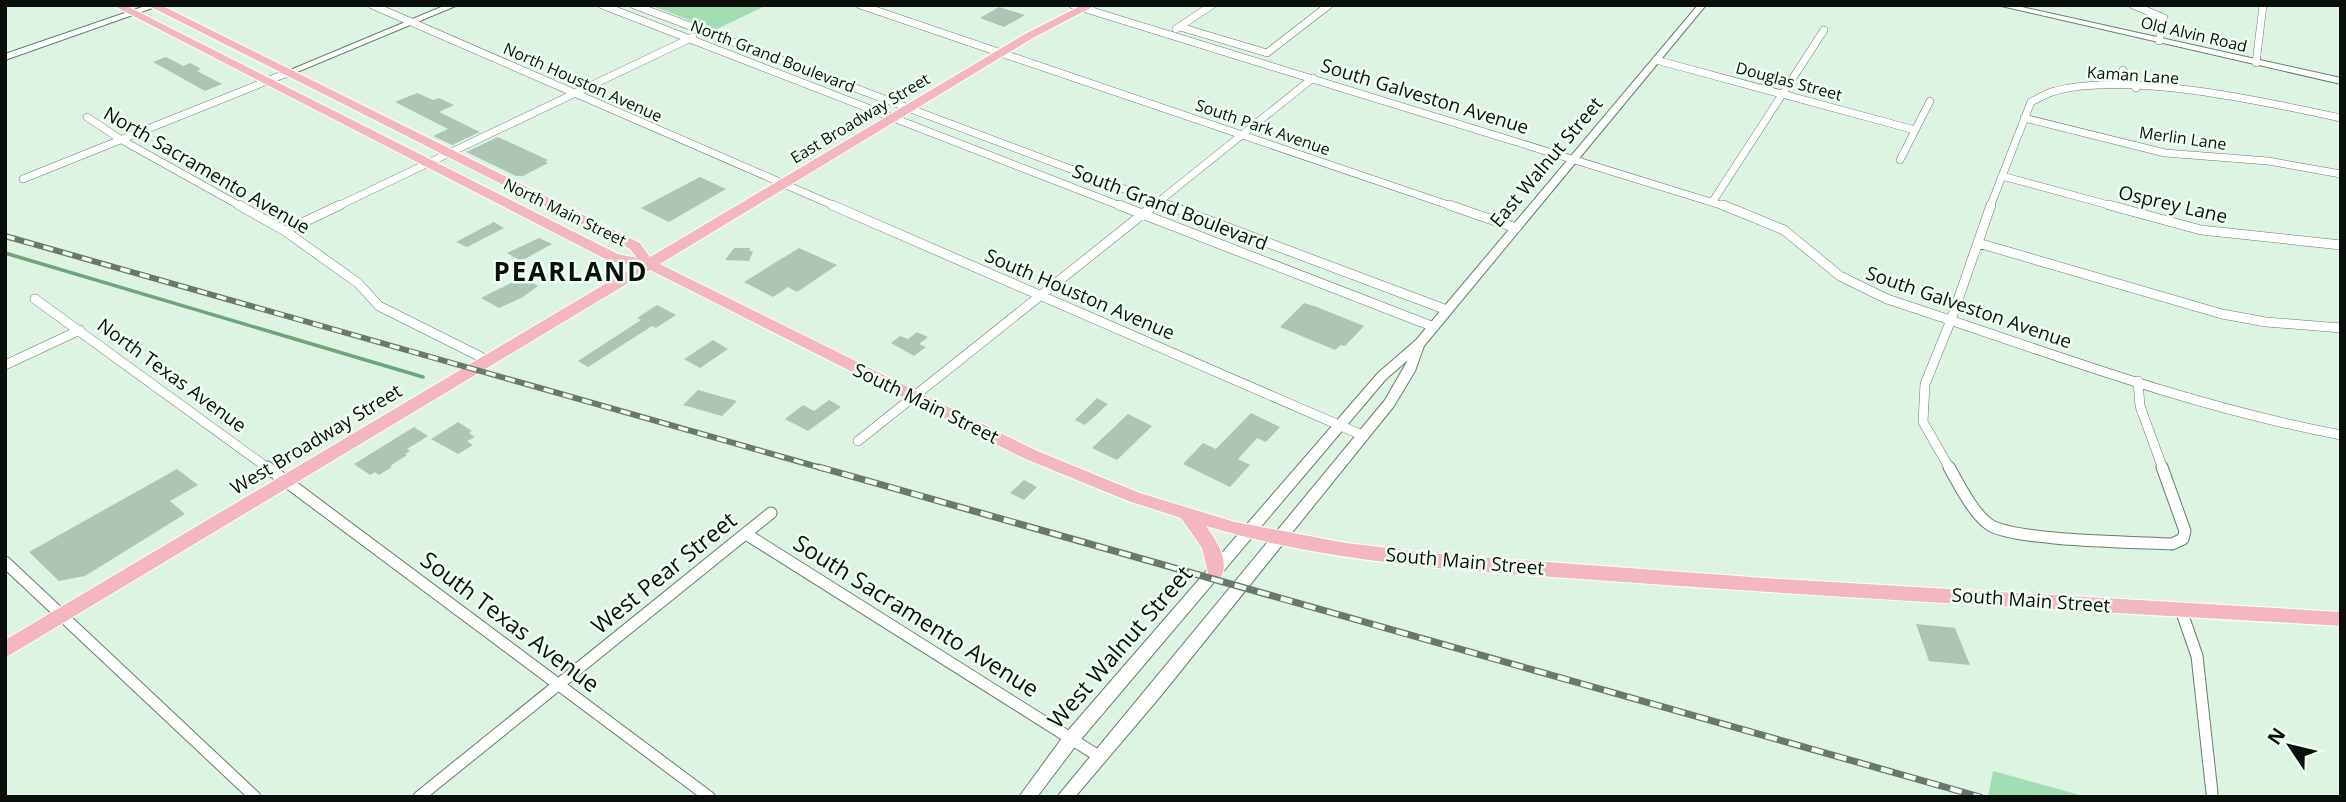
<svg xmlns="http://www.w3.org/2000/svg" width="2346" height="802" font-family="'Open Sans',sans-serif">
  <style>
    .green { fill: #a3ddb3 }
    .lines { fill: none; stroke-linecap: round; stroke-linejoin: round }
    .stream { stroke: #6ca67d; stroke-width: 3.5 }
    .building { fill: #aec4b4 }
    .minor-far2-casing { stroke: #697d6e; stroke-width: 8 }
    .minor-far1-casing { stroke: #697d6e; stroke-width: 10 }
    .minor-casing { stroke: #697d6e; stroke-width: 13 }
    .tertiary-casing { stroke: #697d6e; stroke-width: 2 }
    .primary-casing { stroke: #fff; stroke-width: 2 }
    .minor-far2 { stroke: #fff; stroke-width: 7 }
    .minor-far1 { stroke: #fff; stroke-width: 9 }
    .minor { stroke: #fff; stroke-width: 11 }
    .tertiary { fill: #fff; fill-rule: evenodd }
    .primary { fill: #f4b6bf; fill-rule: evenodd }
    .rail-far1-casing { stroke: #6a776d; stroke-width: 6 }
    .rail-casing { stroke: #6a776d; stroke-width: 7 }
    .rail-far1 { stroke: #f1fef4; stroke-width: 3.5; stroke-dasharray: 10; stroke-linecap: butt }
    .rail { stroke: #f1fef4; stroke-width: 4.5; stroke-dasharray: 12; stroke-linecap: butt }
    .labels { text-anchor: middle; stroke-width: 5; stroke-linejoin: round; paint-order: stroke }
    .far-street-label { font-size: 16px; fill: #09100b; stroke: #f1fef4 }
    .street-label { font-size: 19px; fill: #09100b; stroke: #f1fef4 }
    .near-street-label { font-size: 23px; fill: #09100b; stroke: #f1fef4 }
    .district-label { font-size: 26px; font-weight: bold; letter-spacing: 2px; fill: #09100b; stroke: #f1fef4 }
  </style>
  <rect width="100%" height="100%" fill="#def4e3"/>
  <!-- green -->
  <path class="green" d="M650,5H767L715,30Z
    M1993,771L2087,797H1988Z"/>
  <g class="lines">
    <!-- stream -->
    <path class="stream" d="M5,253L423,377"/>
  </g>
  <!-- building -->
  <path class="building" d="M999,7L1025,15L1004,27L980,18Z
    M166,57L183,66L190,63L201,69L197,71L222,84L205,91L153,62Z
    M417,93L433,100L439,98L454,105L439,112L480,132L452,145L433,136L448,129L395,102Z
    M498,137L548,160L545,162L548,163L523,176H516L466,152Z
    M700,177L726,189L669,222L641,208Z
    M494,222L504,228L467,247L456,242Z
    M539,238L552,244L521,261L507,253Z
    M734,248H750L749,250L753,252L749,261L725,260Z
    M799,248L837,265L797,292L788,287L773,297L744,282Z
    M523,277L538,286L523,297L499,308L481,298Z
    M1304,303L1317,307L1364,326L1345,346L1341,345L1335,350L1280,327Z
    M657,305L676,315L656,328L652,326L588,367L578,361L641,320L637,318Z
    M917,332L928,337L919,344L926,347L914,356L891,343L900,336L908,339Z
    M713,340L728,349L700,368L684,359Z
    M698,390L737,401L722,416L683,405Z
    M1097,398L1108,404L1085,425L1075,420Z
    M829,400L841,407L808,431L785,419L803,405L814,411Z
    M1251,413L1280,427L1266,442L1257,438L1238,459L1250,465L1230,487L1183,464L1203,443L1216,449Z
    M1128,414L1152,426L1117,460L1092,448Z
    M458,422L472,431L469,433L475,437L467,441L473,445L458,454L431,439Z
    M414,427L428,436L407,449L410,451L405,454L407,455L390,466L392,467L379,475L375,472L370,475L354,464Z
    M177,469L198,485L170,501L185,514L85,576L59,581L29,552Z
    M1024,480L1037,487L1024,500L1010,493Z
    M1916,624L1955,628L1970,665L1929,661Z"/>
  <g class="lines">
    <defs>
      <path id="minor-far2" d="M372,5L837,207
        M602,5L1123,207
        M634,5L1172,207
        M860,5L1454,207
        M1073,5L1727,207
        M2133,5L2164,18L2159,41
        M1180,27L1267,53L1329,5
        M1176,29L1212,5
        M1656,60L1915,130
        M2256,63L2263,5
        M2123,70L2136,88
        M87,117L120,139L242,207
        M2024,118L2165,153L2268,161L2341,174
        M1900,160L1930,101
        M2002,176L2116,207
        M23,179L287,73
        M1713,201L1824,30
        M336,207L693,37
        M1152,207L1313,78
        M1990,207L2031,102C2039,98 2047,93 2055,91C2128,71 2267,102 2341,118"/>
      <path id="minor-far1" d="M239,205L285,231L358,283L379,306L487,360
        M832,205L1364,436
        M1119,205L1434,327
        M1167,205L1447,310
        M1449,205L1516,228
        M1723,205L1784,230L1840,276L1887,299C2037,348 2186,406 2341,435
        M2109,205L2201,230L2341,245
        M285,231L340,205
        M1978,243L2222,314L2266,322L2341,328
        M35,299L269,469
        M5,365L80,330
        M2138,381L2140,406L2163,469
        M858,441L1154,205
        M1950,469L1923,422L1925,384L1951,320L1991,205"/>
      <path id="minor" d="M267,467L709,797
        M1949,467C1958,483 1974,515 1990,525C2015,541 2136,542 2172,544L2183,539L2185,531L2162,467
        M746,534L1100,757
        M5,562L255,797
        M2181,610L2197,656L2212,793
        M419,797L771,513"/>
      <path id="tertiary" d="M148,5H161L5,60V54Z
        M446,5H458L290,75L283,73Z
        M1698,5H1706L1424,346L1415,371L1394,406L1159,698L1075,797H1057L1385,400L1408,360L1386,379L1077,744L1037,797H1019L1065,734L1378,373L1416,340Z
        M1997,5H2013L2341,78V84Z"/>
      <path id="primary" d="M112,5H125L618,254L637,258L630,249L147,5H161L640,243L650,257L1025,34L1082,5H1096L1033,38L660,264L1035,450L1140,493L1235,522L1346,543L1439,554L1765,578L2341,612V626C2106,612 1871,600 1637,583C1493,572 1345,568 1206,526C1216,540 1230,560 1221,577L1215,579L1209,577L1202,548L1181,518L1128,501L1023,458L650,270L5,658V640L635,266L609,261Z"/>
    </defs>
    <!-- minor-far2 casing -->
    <use href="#minor-far2" class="minor-far2-casing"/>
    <!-- minor-far1 casing -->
    <use href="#minor-far1" class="minor-far1-casing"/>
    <!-- minor casing -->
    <use href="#minor" class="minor-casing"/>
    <!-- tertiary casing -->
    <use href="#tertiary" class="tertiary-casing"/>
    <!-- primary casing -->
    <use href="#primary" class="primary-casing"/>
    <!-- minor-far2 -->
    <use href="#minor-far2" class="minor-far2"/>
    <!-- minor-far1 -->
    <use href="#minor-far1" class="minor-far1"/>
    <!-- minor -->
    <use href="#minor" class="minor"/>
    <!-- tertiary -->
    <use href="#tertiary" class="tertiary"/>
    <!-- primary -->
    <use href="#primary" class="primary"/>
    <defs>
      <path id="rail-far1" d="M5,236L825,469"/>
      <path id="rail" d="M819,467L1980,797"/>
    </defs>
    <!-- rail-far1 casing -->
    <use href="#rail-far1" class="rail-far1-casing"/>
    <!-- rail casing -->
    <use href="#rail" class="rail-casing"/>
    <!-- rail-far1 -->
    <use href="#rail-far1" class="rail-far1"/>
    <!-- rail -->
    <use href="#rail" class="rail"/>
  </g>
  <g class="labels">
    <!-- far-street labels -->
    <g class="far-street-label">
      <text transform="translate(2194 34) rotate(13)" y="6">Old Alvin Road</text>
      <text transform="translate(773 56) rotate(21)" y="6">North Grand Boulevard</text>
      <text transform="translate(2133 75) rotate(4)" y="6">Kaman Lane</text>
      <text transform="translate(1789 81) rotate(15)" y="6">Douglas Street</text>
      <text transform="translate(583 82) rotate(24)" y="6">North Houston Avenue</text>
      <text transform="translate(860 118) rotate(-31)" y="6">East Broadway Street</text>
      <text transform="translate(1263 127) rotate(19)" y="6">South Park Avenue</text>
      <text transform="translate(2183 138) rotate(8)" y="6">Merlin Lane</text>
      <text transform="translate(565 212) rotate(26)" y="6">North Main Street</text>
    </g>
    <!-- street labels -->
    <g class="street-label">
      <text transform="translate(1425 96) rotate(17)" y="7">South Galveston Avenue</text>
      <text transform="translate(1546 162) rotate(-50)" y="7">East Walnut Street</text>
      <text transform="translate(207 170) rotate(30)" y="7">North Sacramento Avenue</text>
      <text transform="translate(2173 204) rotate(13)" y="7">Osprey Lane</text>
      <text transform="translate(1170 207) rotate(21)" y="7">South Grand Boulevard</text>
      <text transform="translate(1080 294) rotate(23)" y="7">South Houston Avenue</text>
      <text transform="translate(1969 307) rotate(19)" y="7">South Galveston Avenue</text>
      <text transform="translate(172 375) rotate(36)" y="7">North Texas Avenue</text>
      <text transform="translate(926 403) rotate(26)" y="7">South Main Street</text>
      <text transform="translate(316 439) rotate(-31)" y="7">West Broadway Street</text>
      <text transform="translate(1465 561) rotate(5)" y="7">South Main Street</text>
      <text transform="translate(2031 600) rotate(4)" y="7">South Main Street</text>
    </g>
    <!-- near-street labels -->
    <g class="near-street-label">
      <text transform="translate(664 573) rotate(-39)" y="8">West Pear Street</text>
      <text transform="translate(916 616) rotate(32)" y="8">South Sacramento Avenue</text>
      <text transform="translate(510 622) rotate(37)" y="8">South Texas Avenue</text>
      <text transform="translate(1120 647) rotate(-49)" y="8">West Walnut Street</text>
    </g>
    <!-- district labels -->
    <g class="district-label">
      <text x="571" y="281">PEARLAND</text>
    </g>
  </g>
  <!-- border -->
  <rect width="2346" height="802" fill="none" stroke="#09100b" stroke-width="14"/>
  <!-- north arrow -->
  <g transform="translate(2290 746) rotate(305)" stroke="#f1fef4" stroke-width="5" paint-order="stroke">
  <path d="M0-5L12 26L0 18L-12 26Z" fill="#09100b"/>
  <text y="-10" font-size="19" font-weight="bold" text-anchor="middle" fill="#09100b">N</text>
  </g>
</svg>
